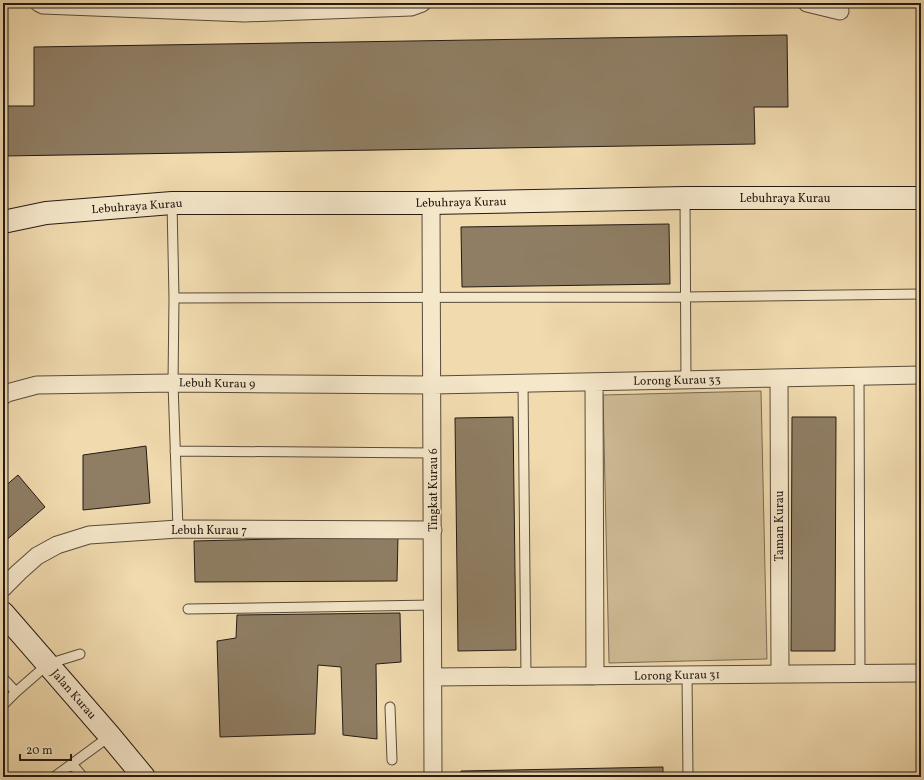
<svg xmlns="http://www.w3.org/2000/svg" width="924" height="780" font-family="Vollkorn,serif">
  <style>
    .green { fill: #cdba94; stroke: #796a54 }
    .building { fill: #8f7e64; stroke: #251b14 }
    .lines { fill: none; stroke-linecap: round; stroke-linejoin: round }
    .lane-casing { stroke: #584b3a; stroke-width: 11 }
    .street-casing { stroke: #584b3a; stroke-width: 19 }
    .secondary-casing { stroke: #251b14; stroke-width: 24 }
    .lane { stroke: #f5e7ca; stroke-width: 9 }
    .street { stroke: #f5e7ca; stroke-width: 17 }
    .secondary { stroke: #f5e7ca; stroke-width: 22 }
    .labels { text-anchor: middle; stroke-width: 3; stroke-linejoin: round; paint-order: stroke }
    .street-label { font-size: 12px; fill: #251b14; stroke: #f5e7ca }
  </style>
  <rect width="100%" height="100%" fill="#f0daae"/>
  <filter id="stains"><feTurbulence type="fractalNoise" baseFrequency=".005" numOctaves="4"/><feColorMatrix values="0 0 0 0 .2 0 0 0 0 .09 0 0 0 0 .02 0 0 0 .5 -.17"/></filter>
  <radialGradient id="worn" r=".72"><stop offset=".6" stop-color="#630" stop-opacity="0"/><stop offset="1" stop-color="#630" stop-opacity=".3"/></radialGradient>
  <!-- green -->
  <path class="green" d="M761,391L767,659L609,663L603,395Z"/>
  <!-- building -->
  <path class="building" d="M787,35L788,107H754L755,144L3,156V106H34V47Z
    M669,224L670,284L462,287L461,227Z
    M513,417L516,650L458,651L455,418Z
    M792,417H836L835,651H791Z
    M146,446L150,503L83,510V455Z
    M18,475L45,507L4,542L3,541V488Z
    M398,536L397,581L195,582L194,541Z
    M400,613L401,662L376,664L377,739L343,735L341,667L318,665L315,734L220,737L217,641L236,638L237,615Z
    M663,767V777H461V771Z"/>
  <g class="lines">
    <defs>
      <path id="lane" d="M685,198L686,380
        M172,203L174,298L173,383L178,529
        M174,298L686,297L921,294
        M859,377L860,673
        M523,383L526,676
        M175,451L432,453
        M188,609L433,605
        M687,675L688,777
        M3,678L16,692L48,664L80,654
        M3,705L16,692
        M390,707L392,760
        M72,764L83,777
        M54,777L110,736"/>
      <path id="street" d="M39,3L43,5L245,13L411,7L422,3
        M807,3L840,11
        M431,203L433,777
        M779,378L780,674
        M594,382L595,676
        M3,396L7,393L37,385L173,383L432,385L921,375
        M3,588L19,572L37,556L57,545L89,535L178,529L433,530
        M433,677L921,673"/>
      <path id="secondary" d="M3,222L46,213L172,203H431L685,198H921
        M3,613L110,736L144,777"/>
    </defs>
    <!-- lane casing -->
    <use href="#lane" class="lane-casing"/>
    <!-- street casing -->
    <use href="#street" class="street-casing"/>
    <!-- secondary casing -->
    <use href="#secondary" class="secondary-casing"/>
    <!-- lane -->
    <use href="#lane" class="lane"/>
    <!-- street -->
    <use href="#street" class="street"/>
    <!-- secondary -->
    <use href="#secondary" class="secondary"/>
  </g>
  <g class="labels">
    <!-- street labels -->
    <g class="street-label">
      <text x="785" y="202">Lebuhraya Kurau</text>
      <text transform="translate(461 202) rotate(-1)" y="4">Lebuhraya Kurau</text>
      <text transform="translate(137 206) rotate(-4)" y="4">Lebuhraya Kurau</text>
      <text transform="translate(677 380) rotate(-1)" y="4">Lorong Kurau 33</text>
      <text transform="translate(217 383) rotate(1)" y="4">Lebuh Kurau 9</text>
      <text transform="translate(433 490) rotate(-90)" y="4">Tingkat Kurau 6</text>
      <text transform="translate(779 526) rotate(-90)" y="4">Taman Kurau</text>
      <text x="209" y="534">Lebuh Kurau 7</text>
      <text transform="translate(677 675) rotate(-1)" y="4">Lorong Kurau 31</text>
      <text transform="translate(74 694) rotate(49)" y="4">Jalan Kurau</text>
    </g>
  </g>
  <!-- margin -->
  <rect width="924" height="780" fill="none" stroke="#f0daae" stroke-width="16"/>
  <rect x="4" y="4" width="916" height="772" fill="none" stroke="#251b14" stroke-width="2"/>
  <rect x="8" y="8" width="908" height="764" fill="none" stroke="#251b14"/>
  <!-- scale -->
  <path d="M20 754v6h51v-6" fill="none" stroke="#251b14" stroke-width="2"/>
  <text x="26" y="754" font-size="12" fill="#251b14" stroke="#f5e7ca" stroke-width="3" paint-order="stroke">20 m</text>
  <rect width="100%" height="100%" filter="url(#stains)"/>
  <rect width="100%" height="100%" fill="url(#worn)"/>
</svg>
